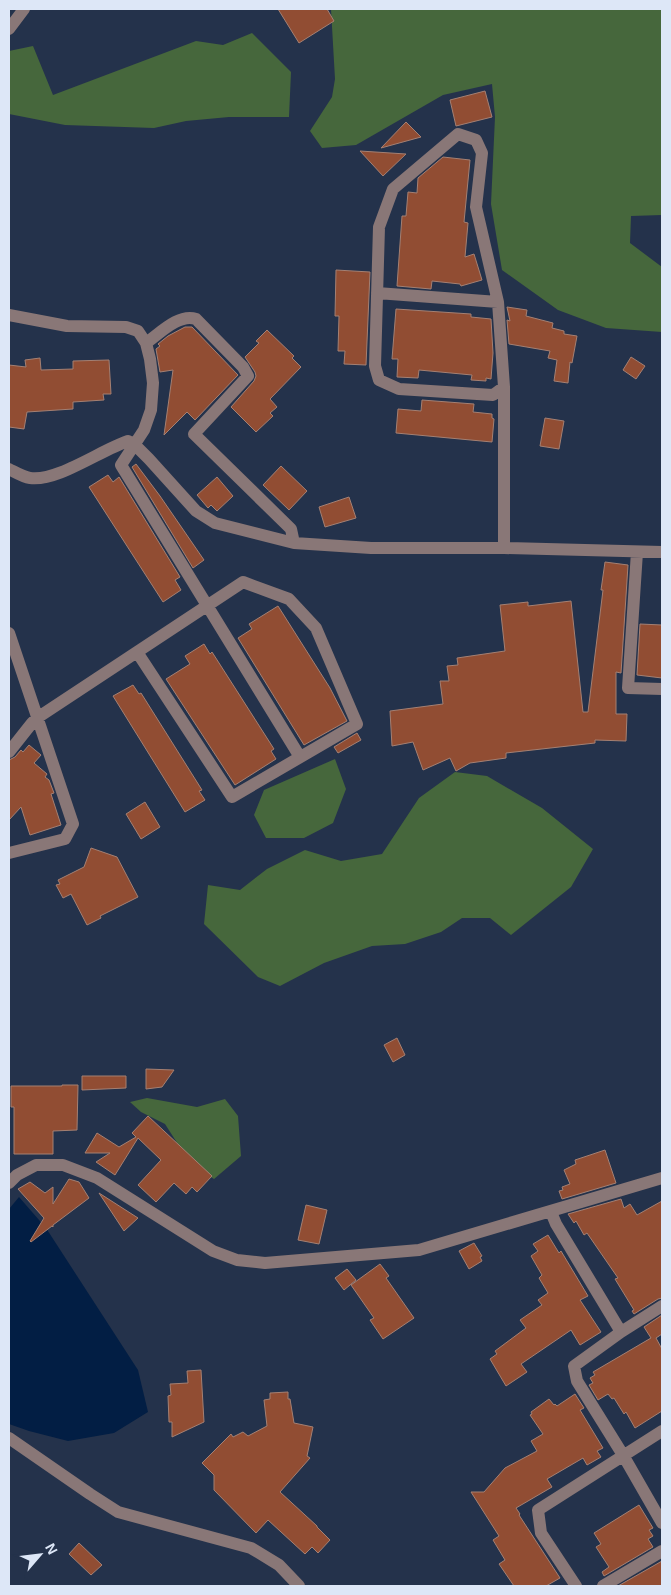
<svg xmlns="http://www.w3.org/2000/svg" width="671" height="1595" font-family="Arial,sans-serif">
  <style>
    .green { fill: #46673c }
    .water { fill: #021e44 }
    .building { fill: #914d33; stroke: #a48073 }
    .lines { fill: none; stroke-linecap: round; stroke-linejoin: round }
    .minor { stroke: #897777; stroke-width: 12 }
  </style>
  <rect width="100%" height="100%" fill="#24324b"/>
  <!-- green -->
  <path class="green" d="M331,9H662V215L631,216L630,243L662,267V332L606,328L558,310L502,270L491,204L495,117L492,84L443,95L356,145L322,148L310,131L332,97L335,79Z
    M252,33L291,72L289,117H229L186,121L154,128L65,125L9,114V51L33,46L53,95L196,41L223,45Z
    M335,759L346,789L333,823L304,838H266L254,815L264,790Z
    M455,772L487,776L542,808L593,849L571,887L511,935L490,918H462L441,932L405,944L372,946L324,963L280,986L258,977L204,924L208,885L240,890L267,869L305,850L341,861L382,854L419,798Z
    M147,1098L197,1107L225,1099L238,1116L241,1156L214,1179L190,1163L165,1124L141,1112L130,1102Z"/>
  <!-- water -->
  <path class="water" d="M19,1197L46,1228L138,1370L148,1412L114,1433L68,1441L29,1431L9,1424V1209Z"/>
  <!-- building -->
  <path class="building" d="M278,9H327L334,21L299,43Z
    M485,91L492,117L456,126L450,100Z
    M406,122L421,137L381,148Z
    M360,151L406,154L383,176Z
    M443,157L470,160L464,222L468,223L465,257L474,254L482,280L461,286L460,284L432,281L431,289L397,286L402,216H406L408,192L417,193L418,178Z
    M336,270L370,272L366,365L344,364L345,351H338L339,316H335Z
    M507,307L527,310L526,316L553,323L552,328L564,331V334L577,336L572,363L570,362L568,383L554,381L557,360L548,358L550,351L509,344L507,320L510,321Z
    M396,309L471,314V317L491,319L493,353L491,379L486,378V381L471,380L472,375L419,370L418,378L397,377L398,359H392Z
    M185,327H192L238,375L195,420L187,412L164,435L173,370L160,372L156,349L160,346L158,344L168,336Z
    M267,330L294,356L292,358L301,367L270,399L277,407L270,413L273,416L256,432L231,407L254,381L256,376L255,372L245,357L259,343L256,341Z
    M631,357L645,366L636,379L623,370Z
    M40,358L41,370L73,369V361L109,360L111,394H103L104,400L73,402V409L27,412L24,429L9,427V365L26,367L25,360Z
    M422,400L474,404L473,412L492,414V418L494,419L492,442L396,433L398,409L421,411Z
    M545,418L564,421L559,449L540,446Z
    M136,464L160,496L204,560L193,568L132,467Z
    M281,466L307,491L289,510L263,485Z
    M108,475L113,482L119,477L180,577L175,580L181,590L163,602L89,487Z
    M217,477L233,496L217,511L211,505L208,508L197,495Z
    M349,497L356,518L325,527L319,507Z
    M605,562L628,565L621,673L616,672V714H627L626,741L595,740V743L506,753V758L470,763L456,771L450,758L423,770L413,742L392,746L390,711L443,704L440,681H449L447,666L458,665L457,658L505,651L500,605L528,602V606L571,601L583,712H588L603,590H601Z
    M278,606L330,688L347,721L304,745L238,638L252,629L249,624Z
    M640,624L662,625V678L637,675Z
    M204,644L210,654L212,652L274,749L271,751L276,759L235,785L166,679L190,664L185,656Z
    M133,685L139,694L141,693L202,790L199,791L205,800L185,812L113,696Z
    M357,733L361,740L338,753L334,747Z
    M29,745L41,755L34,763L47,774L45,777L49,780L54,793L51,794L61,825L30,835L21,807L9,820V760L15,757L21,750L23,752Z
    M145,802L160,827L141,839L126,814Z
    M91,848L117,857L138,897L100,916L101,918L87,925L71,894L63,898L56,885L60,884L58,880L84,867Z
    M397,1038L405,1055L393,1062L384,1045Z
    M146,1069L174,1070L162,1087L146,1089Z
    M82,1076H126V1088L82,1090Z
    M62,1085H78L77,1130L53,1131V1154H14V1107H11V1086H62Z
    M148,1116L212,1176L197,1192L192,1187L186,1194L174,1183L156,1202L138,1185L161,1160L138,1138L115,1175L96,1162L110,1153H85L97,1133L119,1147L136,1137L132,1133Z
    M605,1150L616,1183L562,1199L559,1191L563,1190L562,1187L570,1184L564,1170L576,1164L575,1160Z
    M69,1179L79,1182L89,1198L53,1225V1227L52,1226L31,1242L30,1241L44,1218L18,1189L30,1182L45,1193L53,1187V1204Z
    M99,1193L138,1218L124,1231Z
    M621,1199L624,1208L630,1204L637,1215L662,1201V1298L658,1299L634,1314L632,1311L634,1310L615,1279L618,1278L587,1233L584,1235L576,1221L574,1223L568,1214Z
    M306,1205L327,1210L319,1244L298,1240Z
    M548,1235L559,1253L561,1251L588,1296L580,1300L601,1332L580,1345L571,1330L521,1364L527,1372L506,1386L490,1359L497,1354L495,1351L526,1328L520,1320L542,1305L538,1300L548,1293L539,1278L542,1275L531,1256L538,1251L533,1244Z
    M474,1243L482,1256L480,1257L482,1261L469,1269L459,1251Z
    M380,1264L389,1276L386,1278L414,1318L383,1339L370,1320L374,1318L351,1285Z
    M347,1269L356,1280L344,1290L335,1278Z
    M662,1315V1334L656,1338L662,1349V1411L635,1428L626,1412L624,1414L614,1398L612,1399L608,1394L598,1400L589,1385L593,1383L590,1378L595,1375L593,1372L651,1338L644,1327Z
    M201,1370L204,1422L172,1437V1422H169L168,1396L171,1395L170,1384L188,1383L187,1371Z
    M288,1392V1399H290L294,1423L313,1427L307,1456L310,1458L280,1492L317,1526V1527L330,1540L318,1553L312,1547L305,1554L268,1520L256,1533L214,1490V1475L202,1463L231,1434L233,1437L243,1432L248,1436L267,1426L264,1400L270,1399V1393Z
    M575,1394L584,1408L580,1410L603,1448L597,1451L601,1457L587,1465L583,1458L547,1479L552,1487L516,1508L520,1514L519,1515L560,1578L546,1586H514L499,1564L505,1560L493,1540L499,1536L471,1492H484L505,1468L537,1451L531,1441L543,1434L530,1415L532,1414L531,1412L549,1399L554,1405L555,1404L557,1406Z
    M639,1505L653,1528L649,1530L653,1536L648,1539L653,1547L604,1576L602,1572L609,1567L596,1547L601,1544L594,1533Z
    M79,1543L102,1565L91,1575L69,1554Z
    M662,1561V1586H618Z"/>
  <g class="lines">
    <!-- minor -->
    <path class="minor" d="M9,29L24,9
      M377,293L498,302
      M9,315L67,326L126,327L138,331L146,343L150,359L153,383L151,410L144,430L121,465L300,757
      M146,343C159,334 179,313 196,319L243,367L248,376L194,434L291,529L294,543
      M9,469C15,472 23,477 30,478C57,482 101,450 128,441L135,445L149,459L196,511L215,523L294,543L371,548H504L662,552
      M504,548V387L498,302L476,207L482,153L476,140L458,134L393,189L379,227L375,366L379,380L399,389L493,395L504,387
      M637,552L628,688L662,689
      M9,633L73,824L65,839L9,853
      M9,752L32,723L37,718L243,582L289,599L316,628L357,724L232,797L137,652
      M9,1183L17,1175L36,1165H63L97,1178L213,1251L237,1260L265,1263L419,1250L662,1178
      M551,1212L556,1224L621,1332L574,1366L577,1381L623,1455L662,1523
      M621,1332L662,1306
      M9,1438L90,1494L118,1512L251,1548L279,1565L299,1586
      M576,1586L541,1533L538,1510L662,1431
      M603,1586L662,1551"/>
  </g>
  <!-- border -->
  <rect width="671" height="1595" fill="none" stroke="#dde7f7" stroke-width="20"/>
  <!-- north arrow -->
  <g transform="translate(40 1555) rotate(62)" stroke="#24324b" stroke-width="4" paint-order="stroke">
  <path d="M0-4L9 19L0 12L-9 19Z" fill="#dde7f7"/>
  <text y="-8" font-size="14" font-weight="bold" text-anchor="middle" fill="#dde7f7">N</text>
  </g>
</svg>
